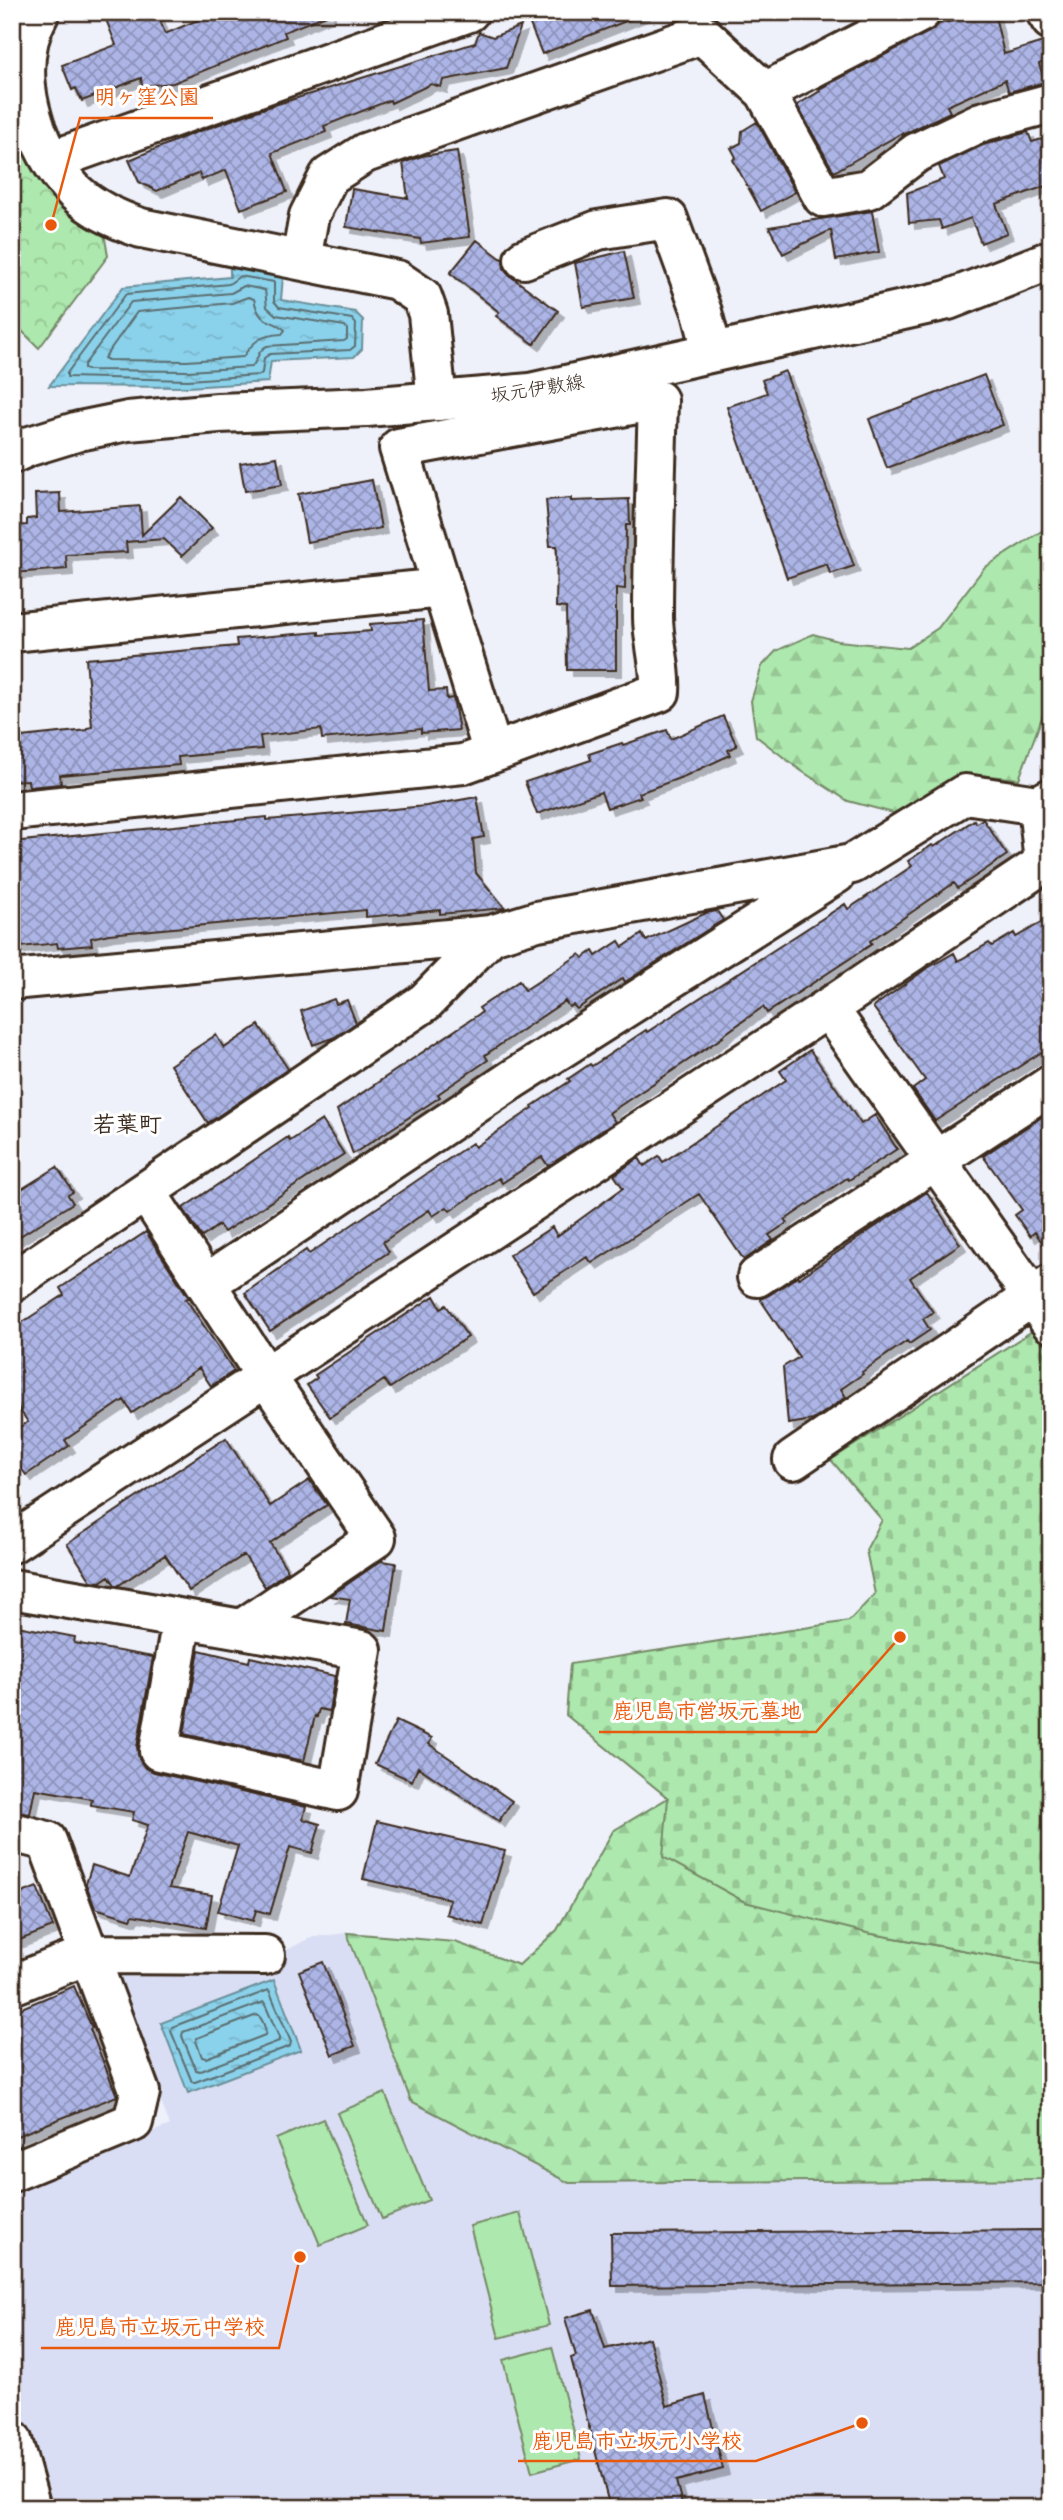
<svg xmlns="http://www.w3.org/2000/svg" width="1063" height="2520" font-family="'Shantell Sans','Klee One',sans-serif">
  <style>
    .built { fill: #dadef4 }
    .grass { fill: #ade8ae; stroke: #748966; stroke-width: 2 }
    .forest { fill: url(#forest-firs); stroke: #748966; stroke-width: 2 }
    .cemetery { fill: url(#cemetery-stones); stroke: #748966; stroke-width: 2 }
    .park { fill: url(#park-crowns); stroke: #748966; stroke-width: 2 }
    .water { fill: url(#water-ripples); stroke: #6a8f99; stroke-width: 2 }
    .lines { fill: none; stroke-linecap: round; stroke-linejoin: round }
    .shore { stroke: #5b6d70; stroke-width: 2 }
    .building { fill: url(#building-cross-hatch); stroke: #3b2a1e; stroke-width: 2; filter: url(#shadow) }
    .minor-casing { stroke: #3b2a1e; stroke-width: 44 }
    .major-casing { stroke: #3b2a1e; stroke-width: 44 }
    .minor { stroke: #fff; stroke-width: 38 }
    .major { stroke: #fff; stroke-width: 38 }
    .labels { text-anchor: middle; stroke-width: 6; stroke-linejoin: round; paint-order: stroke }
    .street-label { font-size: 19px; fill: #3b2a1e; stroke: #fff }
    .quarter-label { font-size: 23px; font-weight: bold; fill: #3b2a1e; stroke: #fff }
    .leader { fill: none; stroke: #e8590c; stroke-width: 2.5 }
    .callout-dot { fill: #e8590c; stroke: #fff; stroke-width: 2.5 }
    .callout-label { font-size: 21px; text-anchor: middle; font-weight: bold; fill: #e8590c; stroke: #fff; stroke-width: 6; stroke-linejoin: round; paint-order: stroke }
  </style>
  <defs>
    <pattern id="forest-firs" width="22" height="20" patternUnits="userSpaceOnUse" patternTransform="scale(1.75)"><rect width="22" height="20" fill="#ade8ae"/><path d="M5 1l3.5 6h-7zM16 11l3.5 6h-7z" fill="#96c795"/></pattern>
    <pattern id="cemetery-stones" width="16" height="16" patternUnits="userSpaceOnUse" patternTransform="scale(1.75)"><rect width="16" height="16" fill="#ade8ae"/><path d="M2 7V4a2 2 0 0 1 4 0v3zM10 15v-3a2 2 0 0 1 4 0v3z" fill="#96c795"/></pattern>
    <pattern id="park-crowns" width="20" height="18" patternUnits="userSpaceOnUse" patternTransform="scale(1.75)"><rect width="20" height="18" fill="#ade8ae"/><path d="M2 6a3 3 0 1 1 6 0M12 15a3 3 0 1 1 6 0" fill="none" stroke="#96c795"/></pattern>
    <pattern id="water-ripples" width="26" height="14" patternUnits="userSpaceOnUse" patternTransform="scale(1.75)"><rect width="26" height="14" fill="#8ad2eb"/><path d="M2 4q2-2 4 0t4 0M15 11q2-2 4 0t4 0" fill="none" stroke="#78b4c9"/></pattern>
    <pattern id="building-cross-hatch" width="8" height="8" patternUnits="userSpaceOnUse" patternTransform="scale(1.75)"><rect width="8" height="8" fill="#acb5e6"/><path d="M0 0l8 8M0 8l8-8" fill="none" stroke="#8d93ba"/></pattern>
    <filter id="shadow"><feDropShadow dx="6" dy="6" stdDeviation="0" flood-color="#0004"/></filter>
  </defs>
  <rect width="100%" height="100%" fill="#eef0fa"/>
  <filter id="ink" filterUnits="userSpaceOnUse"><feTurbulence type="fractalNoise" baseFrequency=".0143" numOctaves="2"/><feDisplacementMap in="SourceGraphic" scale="14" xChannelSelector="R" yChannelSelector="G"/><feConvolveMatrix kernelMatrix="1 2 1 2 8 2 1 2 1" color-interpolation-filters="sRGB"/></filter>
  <g filter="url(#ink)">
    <!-- built -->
    <path class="built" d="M347,1933L411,2101L569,2183L1051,2179V2508H47L12,2377V2185L170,2125L109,1970L271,1958L312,1937Z"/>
    <!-- grass -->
    <path class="grass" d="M385,2093L429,2200L382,2219L337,2113Z
      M323,2119L368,2225L320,2245L276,2139Z
      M520,2213L549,2325L499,2338L470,2226Z
      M552,2347L581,2459L532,2472L503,2360Z"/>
    <!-- forest -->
    <path class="forest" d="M1051,525V693L1019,779L970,774L897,814L848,801L800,770L756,736L751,701L762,666L776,651L813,634L838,641L908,648L938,628L984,568Z
      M668,1798L867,1933L1051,1966V2179L569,2183L411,2101L347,1933L455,1942L519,1965L557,1930L613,1831Z"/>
    <!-- cemetery -->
    <path class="cemetery" d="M1040,1326L1051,1341V1966L867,1933L745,1902L663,1857L668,1798L566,1715L570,1664L849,1621L875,1594L866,1550L882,1520L831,1460Z"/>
    <!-- park -->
    <path class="park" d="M12,113C35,176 43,200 104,233L108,256L39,348L12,321Z"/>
    <!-- water -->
    <path class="water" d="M230,268L283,276L281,300L355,312L363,320L362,349L354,357L271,361L268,382L188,387L49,386L123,287L230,277Z
      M274,1980L301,2050L188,2093L161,2023Z"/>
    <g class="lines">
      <!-- shore -->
      <path class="shore" d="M240,276L274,282V301L279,307L352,319L356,324L355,346L350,350L270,354L264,358L262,373L259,375L188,380L67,377V373L126,294L229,284Z
        M244,286L265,290L267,307L276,315L345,326L347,329V339L344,341L267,346C256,351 259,361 251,367L188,371L87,370L84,369V365L131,302L231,293Z
        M248,297L254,299C260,327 271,317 285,330L282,334C262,335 254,340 243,357L187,361L108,360L104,358L137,312L232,303Z
        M269,1990L291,2042L290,2046L195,2082H192L171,2031L172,2027Z
        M264,2002L279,2037V2041L200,2071L196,2070L182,2036L183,2032Z
        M257,2015C262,2017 267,2030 265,2035L206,2058L202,2057L196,2041L197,2038Z"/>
    </g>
    <!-- building -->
    <path class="building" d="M103,12H157L165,34L216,12H329V14L284,32L286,37L173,83L142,86L141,78L82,101L76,88L72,90L62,65L116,45Z
      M525,12H644V14L542,54Z
      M994,12L1004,54L1046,41L1051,42V59L1039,64L1045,82L1009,92L1005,80L947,106L950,112L902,135V133L834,172L797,105L820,91L819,89L931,31L939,24Z
      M521,26L506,68L443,80L441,87L431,84L391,103L390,100L324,126L326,132L272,153L287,192L241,209L226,170L202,180L199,173L157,191L139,182L129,160L189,135L268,107L475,43L479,32L493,37Z
      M757,122L795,192L761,211L733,160L736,157L731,148L741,143L742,131Z
      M1028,132L1032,142L1051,136V184L996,204L1007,233L981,243L971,218L942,229L939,220L909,223L907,193L944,179L939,166L983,145Z
      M457,151L470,237L421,243L420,239L346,227L352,189L408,198L403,163L422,156Z
      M872,211L879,252L836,260L831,230L783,254L769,227Z
      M477,240L503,260L504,268L509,275L558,311L534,344L496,316L499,312L450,273Z
      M624,251L634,298L583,307L575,263Z
      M785,371L854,566L830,574L827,564L787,578L727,407L767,393L762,380Z
      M984,375L1003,425L887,468L869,419Z
      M277,457L282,485L245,491L240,463Z
      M372,480L381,528L307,542L298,494Z
      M60,493L61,512L140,506L142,535L181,497L212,528L182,556L164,539L126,542L127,552L66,555L67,569L12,573V526L27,525V519L36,518L35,494Z
      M571,498V501L629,499L630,525H626L625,589L616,588V670H567L566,608L556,607L557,546H550L546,500Z
      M423,620L429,691L446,690L447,699L453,698L459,730L421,733V729L322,739L321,729L260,736L262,749L178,757L179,765L60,775L61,784L29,787L28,780L12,781V738L87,730V728L92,727L86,659L237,646L236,639L319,632V635L371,631L370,624Z
      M723,716L737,746L728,750L730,755L685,776L639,793L641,797L607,808L601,792L537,814L525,782L591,760L589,754L622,743L623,745L667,730L671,739Z
      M477,797L484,837L473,839L476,873L505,908L440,914V910L366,917V910L109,934L91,938L92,945L58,948L57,943L12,948V842L267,817V820L349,813L426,806Z
      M983,819L1007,855L958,888L954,883L870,941L872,944L767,1013L763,1007L722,1036L723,1037L609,1113L615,1122L548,1166L542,1157L502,1183L499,1178L450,1211L447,1207L433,1216L429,1210L383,1242L389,1252L270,1331L245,1293L306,1250L309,1254L472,1143L475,1147L533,1108L532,1106L570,1081L568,1079L590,1064L592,1066L646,1030L647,1032L845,904L848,909L912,866L908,861L932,845L934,847L974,820L976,823Z
      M717,911L723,920L625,982L623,978L577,1009L573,1005L569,1007L565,1001L485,1055L488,1060L438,1094L440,1097L353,1154L337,1110L482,1012L479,1008L519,981L525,990L580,954L583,958L593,951L596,956L619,941L623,947L642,934L646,941L706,913Z
      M1051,917V1046L935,1121L913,1089L925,1080L873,1007L926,969L954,953L958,961L989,943L992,946L1014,933L1016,937Z
      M334,999L336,1004L347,1000L356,1023L335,1037L313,1045L301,1011Z
      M259,1025L288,1069L208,1123L170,1065L216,1035L224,1048Z
      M810,1050L861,1124L875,1115L897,1149L849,1180L847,1178L785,1220L787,1223L769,1235L773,1240L744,1260L699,1194L592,1263L587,1257L533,1292L509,1255L552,1227L557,1236L623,1188L614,1175L639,1158L644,1166L659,1156L663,1162L786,1080L780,1071Z
      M1051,1111V1256L1035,1232L1030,1236L1015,1215L1022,1210L983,1156Z
      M322,1120L344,1154L224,1232L219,1225L202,1237L183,1208L288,1137L290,1141Z
      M57,1167L73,1192L68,1195L73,1203L12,1241V1195Z
      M927,1192L960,1244L910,1278L933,1312L923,1319L930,1330L909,1344L907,1341L862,1372L863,1374L841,1389L846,1397L813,1420L788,1424L783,1367L799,1357L760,1299L769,1295L798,1276L799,1278Z
      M146,1232L189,1298L186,1299L234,1371L211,1386L199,1368L132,1413L124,1400L65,1440L69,1446L26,1475L12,1456V1432L28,1422L12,1399V1329L64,1295L60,1288Z
      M434,1296L441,1308L446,1305L468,1337L390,1388L384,1380L330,1417L307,1385L317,1378L315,1375Z
      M226,1438L270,1506L309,1480L327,1505L270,1543L288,1571L265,1587L244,1555L189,1591L165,1555L119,1585H115L109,1576L100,1582L91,1581L67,1544Z
      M381,1561L396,1563L386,1631L346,1624L350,1599L330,1596Z
      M12,1625L75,1637L74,1643L153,1657L137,1747L139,1759L145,1768L154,1772L306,1807L303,1819L320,1824L312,1853L290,1847L270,1914L256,1910L253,1921L218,1911L238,1846L188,1832L169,1888L212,1895L206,1928L133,1915L131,1919L95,1908L86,1884L92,1865L130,1877L148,1825L132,1820L134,1812L91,1805L92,1799L35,1789L30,1814L12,1811Z
      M199,1650L249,1662L250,1657L335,1676L329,1711L319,1709L317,1717L315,1716L304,1761L184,1734Z
      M396,1721L432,1738L429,1744L512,1801L499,1821L418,1767L412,1781L375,1764Z
      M377,1821L505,1851L483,1925L446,1914L450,1899L363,1879Z
      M37,1887L53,1927L12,1943V1897Z
      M323,1962L355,2046L332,2055L299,1971Z
      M74,1986L92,2028L90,2029L117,2096L12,2138V2012Z
      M1051,2230V2282L612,2286L611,2233Z
      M593,2310L605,2349L649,2338L667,2406L705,2395L723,2469L676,2481L683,2508H610L571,2358L576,2356L565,2318Z"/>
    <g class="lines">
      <defs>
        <path id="minor" d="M40,12C8,69 32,148 75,192C94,210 117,220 141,228L397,280L422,297L428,314L437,401
          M1046,12L1051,20
          M765,92L921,12
          M53,160L469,12
          M524,259L598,230L668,219L702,312L712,351
          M301,260L309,216L329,176L365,153L702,34L765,92L823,197L869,189L916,153L981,122L1051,103
          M12,632L442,588
          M12,811L463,764L660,692C662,667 653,642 653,617C653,544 656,472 658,400L399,448L493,753
          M12,980L491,935L537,921L852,864L965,794L1038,805L1051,798
          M828,1008L1044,863L1038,805
          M147,1193L265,1375L376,1538L242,1629
          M757,1277L1051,1085
          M12,1282L425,1002L491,935
          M207,1283L513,1079L836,874
          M793,1460L1051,1284
          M12,1543L828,1008L1051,1323
          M12,1589L362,1650L338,1791L159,1751L182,1619
          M12,1832L47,1841L140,2092L133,2122L12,2172
          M12,1985L89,1954L265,1955
          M12,2440L31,2508"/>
        <path id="major" d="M12,454L30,446L79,431L128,421L218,413L367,407L530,393L948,300L1051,260"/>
      </defs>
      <!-- minor casing -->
      <use href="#minor" class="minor-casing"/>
      <!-- major casing -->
      <use href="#major" class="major-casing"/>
      <!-- minor -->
      <use href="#minor" class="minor"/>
      <!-- major -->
      <use href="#major" class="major"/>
    </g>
  </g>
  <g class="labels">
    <!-- street labels -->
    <g class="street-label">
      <text transform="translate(537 388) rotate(-9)" y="7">坂元伊敷線</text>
    </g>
    <!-- quarter labels -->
    <g class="quarter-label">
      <text x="127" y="1132">若葉町</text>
    </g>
  </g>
  <!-- callouts -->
  <path class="leader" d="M51 225L80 118H213M900 1637L816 1732H599M300 2257L279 2348H41M862 2423L756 2461H518"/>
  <g class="callout-dot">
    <circle cx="51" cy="225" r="7"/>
    <circle cx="900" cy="1637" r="7"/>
    <circle cx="300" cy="2257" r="7"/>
    <circle cx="862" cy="2423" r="7"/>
  </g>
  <g class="callout-label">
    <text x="147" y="104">明ヶ窪公園</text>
    <text x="707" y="1718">鹿児島市営坂元墓地</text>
    <text x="160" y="2334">鹿児島市立坂元中学校</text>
    <text x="637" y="2448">鹿児島市立坂元小学校</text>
  </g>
  <!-- margin -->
  <rect width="1063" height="2520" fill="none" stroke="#fff" stroke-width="42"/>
  <rect x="21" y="21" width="1021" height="2478" fill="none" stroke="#3b2a1e" stroke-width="2.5" filter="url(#ink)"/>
</svg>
